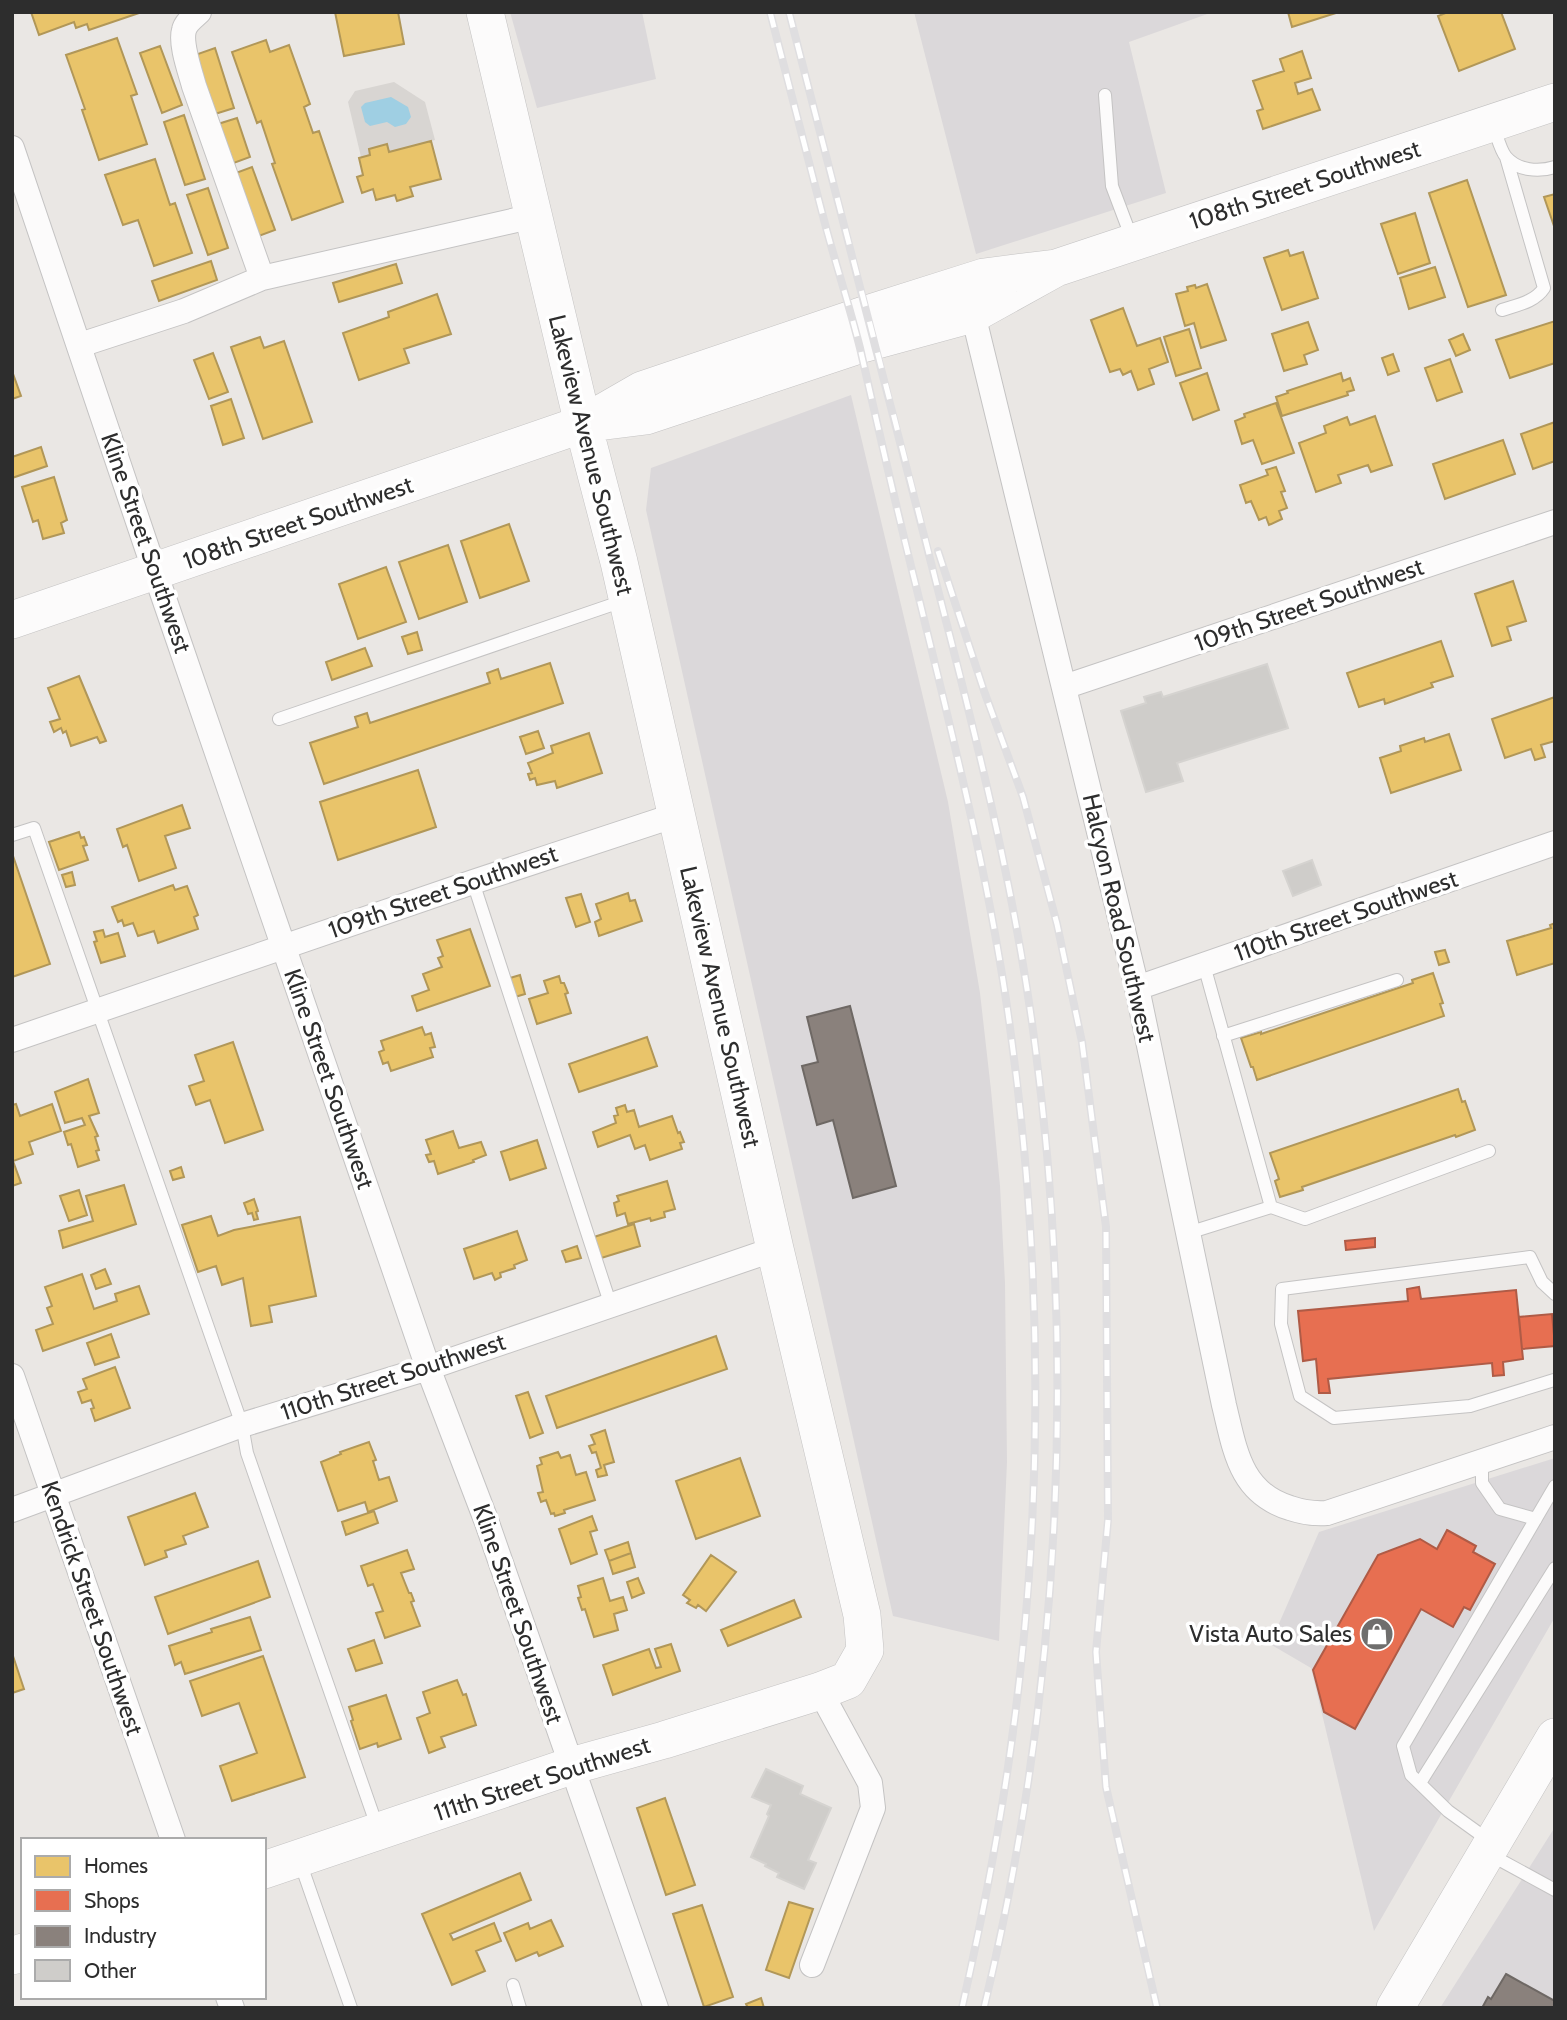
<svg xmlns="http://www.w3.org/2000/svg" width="1567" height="2020" font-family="Cabin,sans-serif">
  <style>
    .industrial { fill: #dbd8da }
    .plaza { fill: #d8d5d2 }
    .water { fill: #9fcfe3 }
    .homes { fill: #e9c46a; stroke: #b19758; stroke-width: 2 }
    .shops { fill: #e76f51; stroke: #af5b46; stroke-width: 2 }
    .industry { fill: #8a817c; stroke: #6e6864; stroke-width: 2 }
    .building { fill: #cfcdca; stroke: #d5d3d0; stroke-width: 2 }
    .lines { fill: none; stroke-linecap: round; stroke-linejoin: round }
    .lane-casing { stroke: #c4c3c3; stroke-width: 14 }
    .street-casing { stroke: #c4c3c3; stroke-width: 26 }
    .secondary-casing { stroke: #c4c3c3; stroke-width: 38 }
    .lane { stroke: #fcfbfb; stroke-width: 12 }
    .street { stroke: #fcfbfb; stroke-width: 24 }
    .secondary { stroke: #fcfbfb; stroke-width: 37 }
    .rail-casing { stroke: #dfdee0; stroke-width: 8 }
    .rail { stroke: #fff; stroke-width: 5; stroke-dasharray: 16; stroke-linecap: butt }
    .labels { text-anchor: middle; stroke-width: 7; stroke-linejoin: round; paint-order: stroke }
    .street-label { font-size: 24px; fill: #2d2d2d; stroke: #fff }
    .poi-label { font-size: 24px; fill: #2d2d2d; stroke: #fff; text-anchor: end }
  </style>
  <rect width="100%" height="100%" fill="#eae7e4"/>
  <!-- industrial -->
  <path class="industrial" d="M510,12H642L656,79L537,108Z
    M914,12H1213L1129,42L1166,193L976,254Z
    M851,395L948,802L980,993L991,1090L1000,1186L1005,1283L1007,1462L999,1641L893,1616L646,510L651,468Z
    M1555,1458V1617L1374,1931L1311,1668L1270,1644L1319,1532Z
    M1555,1827V2008H1440Z"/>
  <!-- plaza -->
  <path class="plaza" d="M394,82L425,102L435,140L389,152L387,144L369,149L370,155L361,157L348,102L355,91Z"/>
  <!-- water -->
  <path class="water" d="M391,97L408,107L411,117L406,124L395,127L387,122L370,126L365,122L361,107L365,103Z"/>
  <!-- homes -->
  <path class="homes" d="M31,12H142L89,30L87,24L76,28L74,22L39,35Z
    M335,12H398L404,44L344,56Z
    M1288,12H1339L1292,27Z
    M1448,12H1501L1515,49L1459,71L1438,16Z
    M117,38L137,94L131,96L147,144L99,160L82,110L85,109L66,55Z
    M266,40L270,52L289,45L310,104L304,107L313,133L319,131L343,202L292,220L272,164L275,163L261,121L257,123L232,52Z
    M160,46L182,105L162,113L140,53Z
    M215,48L234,108L215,114L195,55Z
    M1302,51L1311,78L1295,83L1298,94L1312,89L1320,110L1263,129L1257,111L1263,109L1253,81L1284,71L1280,59Z
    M184,115L205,179L185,185L164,122Z
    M237,118L250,157L231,164L218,124Z
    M431,141L441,179L410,187L413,196L397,201L395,195L376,200L373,189L362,193L357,177L363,175L359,158L370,155L369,149L387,144L389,152Z
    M155,159L170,205L175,203L192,253L154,266L138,220L123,225L105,175Z
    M252,167L275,230L256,237L233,174Z
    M1467,180L1506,295L1468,307L1429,193Z
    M208,188L228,248L208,255L187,195Z
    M1555,194V229L1544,197Z
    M1415,213L1430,263L1398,274L1381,224Z
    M1288,250L1290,256L1303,252L1318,298L1282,310L1264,258Z
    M211,261L217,280L159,301L152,281Z
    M396,264L402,283L339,302L333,283Z
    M1435,267L1445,297L1409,309L1400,278Z
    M1207,284L1226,340L1201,348L1194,323L1185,326L1176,294L1188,291L1187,287L1195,285L1196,288Z
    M437,294L451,334L404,349L409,363L359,380L343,333L389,317L388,312Z
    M1123,308L1137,346L1160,338L1168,362L1149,369L1154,384L1138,390L1131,371L1123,375L1120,369L1110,372L1091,320Z
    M1555,321V363L1510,378L1496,340Z
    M1308,322L1318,350L1304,355L1307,364L1284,371L1272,334Z
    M1189,329L1201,368L1176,376L1164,337Z
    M1463,334L1470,350L1456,356L1449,340Z
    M260,337L264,348L284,341L312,422L263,439L231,347Z
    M213,353L228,392L209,399L194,360Z
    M1393,354L1399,371L1388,375L1382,358Z
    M1450,359L1462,392L1437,401L1425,368Z
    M12,371L21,396L12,399Z
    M1207,373L1219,410L1193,420L1180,383Z
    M1341,373L1343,381L1350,378L1354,390L1347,392L1348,395L1282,416L1276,397L1288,393L1287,391Z
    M231,399L244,438L223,445L211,406Z
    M1276,403L1294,453L1262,464L1253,440L1242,444L1235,421L1245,417L1244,414Z
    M1375,416L1392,465L1371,472L1368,465L1338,475L1341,483L1316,492L1299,443L1326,433L1324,426L1347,417L1350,425Z
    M1555,422V461L1533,469L1521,434Z
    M1503,440L1515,474L1445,499L1433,464Z
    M41,447L47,466L12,478V457Z
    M1276,467L1285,491L1281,492L1287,508L1279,511L1282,519L1269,525L1266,517L1259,520L1251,501L1246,503L1240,485L1268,475L1266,470Z
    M54,477L67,520L61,523L64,533L43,539L38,520L33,522L22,487Z
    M509,524L529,581L480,598L461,541Z
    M448,545L467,602L419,619L399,562Z
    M386,567L406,622L358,639L339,584Z
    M1513,581L1526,621L1507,627L1511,640L1492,646L1475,594Z
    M417,632L422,650L408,654L402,637Z
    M1441,641L1453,676L1431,683L1433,687L1385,704L1384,699L1359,707L1347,673Z
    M365,648L372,666L332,680L326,662Z
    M550,663L563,703L324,784L310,743L358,727L355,717L367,713L370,723L490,683L487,673L498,669L501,679Z
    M79,676L106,741L100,743L97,737L71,746L66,731L63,733L61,728L54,732L50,722L60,719L48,688Z
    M1555,697V741L1541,745L1545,757L1535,760L1531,749L1505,758L1492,719Z
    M538,731L544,748L526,754L520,737Z
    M589,733L602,773L557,788L555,781L537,785L535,778L530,780L528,774L532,773L528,763L553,753L551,746Z
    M1449,734L1461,770L1391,793L1380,758L1401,751L1400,746L1424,738L1425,742Z
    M418,770L436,827L338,860L320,802Z
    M182,805L190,828L165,836L176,868L139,881L127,845L123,847L117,829Z
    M79,832L81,838L84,837L87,845L83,846L88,860L59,870L49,842Z
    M12,853L50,964L12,977Z
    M72,872L75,885L66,887L62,875Z
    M173,885L175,890L187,886L198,915L194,917L198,929L158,943L154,931L138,936L133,923L124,926L122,920L118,922L112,907Z
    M628,893L630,901L635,900L642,921L599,936L595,922L601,919L596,904Z
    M581,894L590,922L576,927L566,898Z
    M1555,923V963L1517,975L1507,941L1551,928L1550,925Z
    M470,929L490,986L417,1011L412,996L429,990L423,974L442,967L438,958L443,956L437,940Z
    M103,930L105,937L118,933L125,956L101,963L94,942L97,941L94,932Z
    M1445,950L1449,962L1439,965L1435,952Z
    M1433,973L1443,1003L1440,1004L1444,1016L1257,1080L1253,1067H1251L1241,1038L1261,1032V1034L1413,983L1412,980Z
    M520,975L525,994L515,997L510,978Z
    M559,976L561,983H564L568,993L565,994L571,1013L537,1024L529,999L548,993L544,981Z
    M422,1027L425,1035L431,1033L435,1047L430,1048L433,1057L391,1071L388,1062L383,1064L379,1052L384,1050L381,1041Z
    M647,1037L657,1066L579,1092L569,1064Z
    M233,1042L263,1130L225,1143L210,1100L196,1105L189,1086L204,1081L195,1055Z
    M88,1079L99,1113L89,1116L98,1136L95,1137L99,1150L96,1151L99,1160L78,1167L71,1144L68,1145L64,1132L85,1125L82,1118L65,1123L55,1092Z
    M1458,1089L1462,1102L1465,1101L1475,1130L1456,1137L1455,1135L1302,1187L1303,1190L1280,1197L1275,1181L1279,1179L1270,1153Z
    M16,1104L20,1116L52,1104L61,1131L29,1142L33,1154L13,1161L21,1183L12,1186V1105Z
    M625,1105L627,1112L634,1110L639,1127L672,1116L678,1133L680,1132L684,1142L680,1143L682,1149L650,1160L645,1145L635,1149L630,1135L598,1147L593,1132L616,1123L614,1116L618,1115L616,1108Z
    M453,1131L459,1148L481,1142L486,1155L473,1160L474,1162L438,1174L434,1161L429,1162L426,1155L431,1154L426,1140Z
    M537,1140L546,1168L510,1180L501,1152Z
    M181,1167L184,1177L173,1180L170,1171Z
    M667,1181L675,1209L664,1212L665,1217L651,1221L650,1218L628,1224L625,1213L617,1216L614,1203L619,1201L617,1196Z
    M124,1185L136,1224L63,1248L59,1231L93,1221L86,1196Z
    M79,1190L87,1215L69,1221L60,1196Z
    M254,1199L258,1211L256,1212L258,1219L254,1220L252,1213L248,1214L244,1203Z
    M211,1216L218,1236L234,1230L300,1217L316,1296L269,1306L272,1322L251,1326L243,1278L222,1285L216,1266L198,1272L182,1225Z
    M634,1224L640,1246L598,1259L591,1238Z
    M517,1231L527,1260L514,1265L515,1268L500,1273L501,1277L495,1280L492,1273L474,1279L464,1249Z
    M577,1246L581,1258L566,1262L562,1251Z
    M105,1269L111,1284L96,1289L91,1275Z
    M82,1274L94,1309L117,1301L115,1294L139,1286L149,1314L43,1351L36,1330L53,1324L47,1308L52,1306L45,1287Z
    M111,1334L119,1357L95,1365L87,1343Z
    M716,1336L727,1369L557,1428L546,1396Z
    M115,1367L130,1408L95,1421L91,1409L94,1408L91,1400L82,1403L78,1392L87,1389L83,1379Z
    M528,1392L543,1433L530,1438L516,1396Z
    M605,1430L614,1462L604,1465L607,1475L598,1477L596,1470L601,1468L596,1452L592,1453L589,1446L595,1444L591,1435Z
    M369,1442L376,1460L373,1461L379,1480L389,1477L397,1501L368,1512L365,1502L338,1511L321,1462L341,1454L340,1452Z
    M558,1452L561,1458L570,1455L576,1475L586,1472L595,1500L564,1510L565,1513L555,1516L554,1513L551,1514L546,1500L541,1502L538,1493L543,1492L537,1466L542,1464L540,1458Z
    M740,1458L760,1516L696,1539L676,1481Z
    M195,1493L208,1527L183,1536L186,1544L165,1551L167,1557L145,1565L128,1517Z
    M374,1511L378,1523L346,1535L342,1522Z
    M592,1516L597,1530L590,1532L597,1554L571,1564L559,1529Z
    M628,1542L631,1553L609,1561L605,1550Z
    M407,1550L414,1569L401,1573L409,1593H411L414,1601L411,1602L420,1626L385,1638L376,1613L383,1611L373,1584L368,1586L361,1566Z
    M631,1553L635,1567L613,1574L609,1561Z
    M711,1555L736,1572L706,1611L698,1605L696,1608L687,1603L690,1600L683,1595Z
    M258,1561L270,1597L168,1634L155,1597Z
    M603,1578L610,1601L623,1597L627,1610L614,1614L618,1630L594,1637L585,1609L582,1610L578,1598L581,1597L578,1586Z
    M638,1578L644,1593L632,1598L627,1582Z
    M794,1600L801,1617L728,1646L721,1630Z
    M250,1617L261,1650L185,1674L181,1662L175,1665L169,1646L212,1632L211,1629Z
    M374,1640L382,1663L356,1671L348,1649Z
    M671,1644L680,1671L613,1695L603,1665L649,1649L656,1668L661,1667L655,1649Z
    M12,1653L24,1689L12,1693Z
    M263,1656L305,1777L232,1801L220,1766L257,1753L239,1703L202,1716L190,1681Z
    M457,1680L463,1695L466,1694L476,1725L441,1737L445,1747L429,1753L417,1718L430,1713L423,1692Z
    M386,1695L401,1739L378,1747L377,1743L360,1749L351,1721L353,1720L349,1707Z
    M665,1798L695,1885L666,1895L637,1808Z
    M520,1873L531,1900L450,1934L453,1940L494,1923L501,1941L476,1951L485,1971L452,1985L422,1914Z
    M789,1902L813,1909L789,1978L766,1970Z
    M702,1905L733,1997L704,2007L673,1914Z
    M551,1920L563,1946L539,1956L537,1952L516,1961L504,1933L528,1923L530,1929Z
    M761,1998L764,2008H748L746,2004Z"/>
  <!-- shops -->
  <path class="shops" d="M1375,1238V1247L1346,1250L1345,1241Z
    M1419,1287L1421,1299L1516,1290L1523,1359L1503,1362L1504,1375L1493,1376L1492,1363L1328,1379L1330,1393H1319L1316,1359L1303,1361L1298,1311L1408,1301L1407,1289Z
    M1552,1314L1555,1346L1522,1349L1519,1317Z
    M1447,1530L1476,1546L1473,1552L1495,1564L1470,1610L1464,1607L1453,1627L1421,1609L1355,1729L1324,1712L1313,1670L1378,1555L1420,1539L1437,1549Z"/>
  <!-- industry -->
  <path class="industry" d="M850,1006L896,1186L853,1198L833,1120L817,1125L802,1066L818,1062L807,1017Z
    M1506,1974L1555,2001L1554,2008H1482L1488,1997L1491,1999Z"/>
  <!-- building -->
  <path class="building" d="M1267,664L1288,728L1177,763L1183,781L1146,792L1121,711L1146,703L1144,697L1161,692L1163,697Z
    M1312,860L1321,885L1293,896L1283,871Z
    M766,1769L803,1786L800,1794L831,1808L808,1860L816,1863L804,1889L777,1877L779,1873L765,1866L766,1864L751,1857L769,1816L767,1814L771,1805L752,1797Z"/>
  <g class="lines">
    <defs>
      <path id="lane" d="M1105,95L1112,186L1132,239
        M1493,125C1497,135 1500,150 1506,157C1518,171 1539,172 1555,167
        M1502,310C1517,305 1535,302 1544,288L1506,157
        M279,719L623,601
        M12,835L34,828L242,1425L247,1453L378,1829
        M473,882L611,1306
        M1223,1036L1397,980
        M1271,1207L1305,1219L1489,1151
        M1188,1233L1271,1207L1204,965
        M1554,1380L1470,1406L1334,1418L1300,1396L1281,1324L1282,1289L1530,1257L1542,1282L1555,1294
        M1482,1462V1483L1500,1509L1536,1519
        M1420,1783L1555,1568
        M1491,1842L1448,1811L1411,1775L1403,1746L1555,1486
        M1489,1854L1555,1890
        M299,1859L351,2008
        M513,1985L520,2008"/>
      <path id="street" d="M199,12C194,17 186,22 184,30C180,44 190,71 194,86L262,278
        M12,148L155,572L428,1368L486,1520L656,2008
        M973,314L1137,988L1224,1405C1235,1450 1240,1493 1290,1508C1302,1512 1314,1514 1327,1513L1555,1437
        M80,345L184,311L262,278L534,216
        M1064,687L1555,522
        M1137,988L1555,843
        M12,1040L473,882L676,815
        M12,1376L173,1840
        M12,1510L242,1425L428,1368L775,1249
        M812,1965L873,1808L870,1783L820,1691
        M228,1997L232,2008"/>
      <path id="secondary" d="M598,422L646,416L859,345L973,314L1056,268L1555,102
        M12,620L583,424L642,390L867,314L984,277L1056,268
        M264,1870L571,1766L664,1740L820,1691L848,1680L865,1650L862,1615L775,1249L619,562L583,424L485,12
        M12,1956L23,1952
        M1395,2008L1555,1737"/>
    </defs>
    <!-- lane casing -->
    <use href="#lane" class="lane-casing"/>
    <!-- street casing -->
    <use href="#street" class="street-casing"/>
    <!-- secondary casing -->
    <use href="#secondary" class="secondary-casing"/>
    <!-- lane -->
    <use href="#lane" class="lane"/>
    <!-- street -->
    <use href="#street" class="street"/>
    <!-- secondary -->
    <use href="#secondary" class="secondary"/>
    <defs>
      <path id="rail" d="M770,12C788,81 806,151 824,220C835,262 849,304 860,348C878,427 896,507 916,586C952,735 991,883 1011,1035C1044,1277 1044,1526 1008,1767C996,1848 980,1928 962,2008
        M789,12C838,203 889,394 937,586C976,737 1015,889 1035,1045C1077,1365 1060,1693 984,2008
        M938,551L984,691L1023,797L1057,924L1082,1042L1106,1227L1108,1520L1096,1652L1106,1787L1157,2008"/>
    </defs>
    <!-- rail casing -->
    <use href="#rail" class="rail-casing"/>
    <!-- rail -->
    <use href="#rail" class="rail"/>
  </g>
  <!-- icons -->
  <defs>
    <symbol id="shop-disc" viewBox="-11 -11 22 22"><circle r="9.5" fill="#6f6e6d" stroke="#fff"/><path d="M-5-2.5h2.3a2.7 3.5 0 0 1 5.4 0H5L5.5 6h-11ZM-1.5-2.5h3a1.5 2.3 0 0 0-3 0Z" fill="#fff"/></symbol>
  </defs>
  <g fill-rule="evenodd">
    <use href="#shop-disc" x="1358" y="1615" width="38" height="38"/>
  </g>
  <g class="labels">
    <!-- street labels -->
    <g class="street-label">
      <text transform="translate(1305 185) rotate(-18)" y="8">108th Street Southwest</text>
      <text transform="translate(591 455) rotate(76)" y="8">Lakeview Avenue Southwest</text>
      <text transform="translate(298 523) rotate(-19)" y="8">108th Street Southwest</text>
      <text transform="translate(146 543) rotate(71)" y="8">Kline Street Southwest</text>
      <text transform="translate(1309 605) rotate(-19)" y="8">109th Street Southwest</text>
      <text transform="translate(443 892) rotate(-19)" y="8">109th Street Southwest</text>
      <text transform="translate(1346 916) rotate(-19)" y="8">110th Street Southwest</text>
      <text transform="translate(1119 918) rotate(77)" y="8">Halcyon Road Southwest</text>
      <text transform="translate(720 1007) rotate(77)" y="8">Lakeview Avenue Southwest</text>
      <text transform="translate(329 1079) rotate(71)" y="8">Kline Street Southwest</text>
      <text transform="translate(393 1377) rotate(-18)" y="8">110th Street Southwest</text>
      <text transform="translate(92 1608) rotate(71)" y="8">Kendrick Street Southwest</text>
      <text transform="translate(518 1614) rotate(71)" y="8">Kline Street Southwest</text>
      <text transform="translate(542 1779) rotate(-18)" y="8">111th Street Southwest</text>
    </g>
    <!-- poi labels -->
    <g class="poi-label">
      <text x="1352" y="1642">Vista Auto Sales</text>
    </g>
  </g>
  <!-- border -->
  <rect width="1567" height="2020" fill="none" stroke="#2d2d2d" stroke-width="28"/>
  <!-- legend -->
  <rect x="21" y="1838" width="245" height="161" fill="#ffffff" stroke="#ababab" stroke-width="2"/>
  <rect x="35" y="1856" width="35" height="21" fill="#e9c46a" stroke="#ababab" stroke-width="2"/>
  <text x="84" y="1873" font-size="21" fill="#2d2d2d">Homes</text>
  <rect x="35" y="1890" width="35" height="21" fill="#e76f51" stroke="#ababab" stroke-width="2"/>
  <text x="84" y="1908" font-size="21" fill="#2d2d2d">Shops</text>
  <rect x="35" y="1926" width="35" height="21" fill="#8a817c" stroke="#ababab" stroke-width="2"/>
  <text x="84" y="1943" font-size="21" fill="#2d2d2d">Industry</text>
  <rect x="35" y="1960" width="35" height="21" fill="#cfcdca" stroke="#ababab" stroke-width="2"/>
  <text x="84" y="1978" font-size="21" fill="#2d2d2d">Other</text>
</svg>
